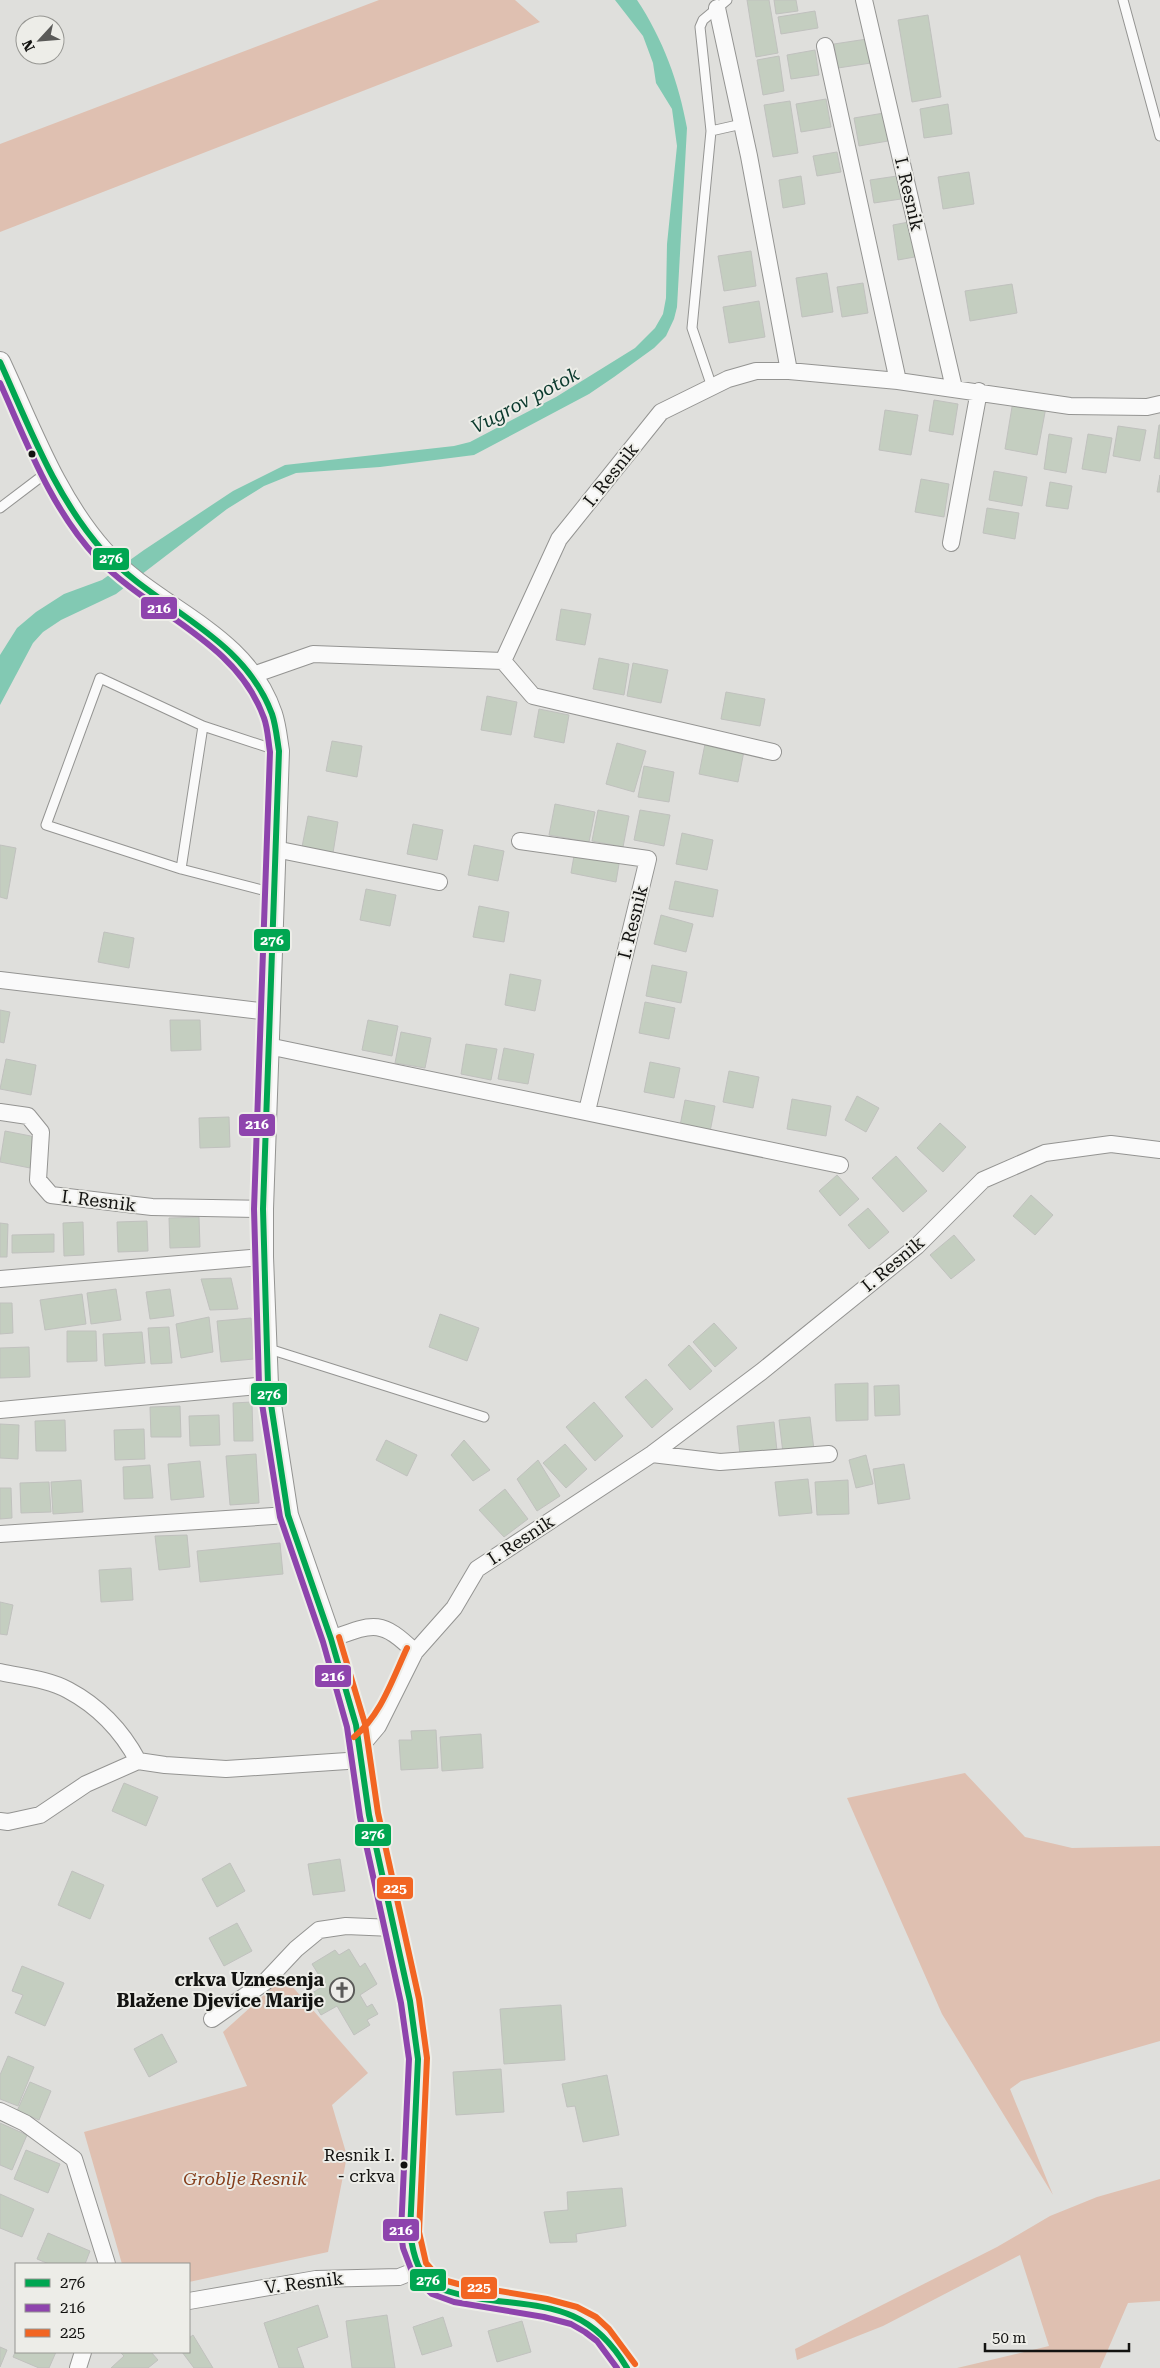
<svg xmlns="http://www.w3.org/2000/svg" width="1160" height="2368" font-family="'Roboto Serif',serif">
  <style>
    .green { fill: #dfc0b1 }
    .water { fill: #82c9b3 }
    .building { fill: #c4cec0; stroke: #c0c1be }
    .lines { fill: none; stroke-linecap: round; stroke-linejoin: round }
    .service-casing { stroke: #949492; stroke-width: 11 }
    .minor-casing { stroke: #949492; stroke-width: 18 }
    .tertiary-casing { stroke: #949492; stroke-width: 22 }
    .service { stroke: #fafafa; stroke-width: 9 }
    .minor { stroke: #fafafa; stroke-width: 16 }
    .tertiary { stroke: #fafafa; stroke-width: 20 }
    .bus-1-casing { stroke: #edede8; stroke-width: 10 }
    .bus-2-casing { stroke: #edede8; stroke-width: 10 }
    .bus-3-casing { stroke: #edede8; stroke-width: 10 }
    .bus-1 { stroke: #00a651; stroke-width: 6 }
    .bus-2 { stroke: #8e44ad; stroke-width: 6 }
    .bus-3 { stroke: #f26522; stroke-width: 6 }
    .bus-dot { fill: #131311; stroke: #edede8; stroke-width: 2 }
    .labels { text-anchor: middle; stroke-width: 4; stroke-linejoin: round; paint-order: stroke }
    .bus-label { font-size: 17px; fill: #131311; stroke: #edede8; text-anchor: end }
    .street-label { font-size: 18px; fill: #131311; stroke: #edede8 }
    .poi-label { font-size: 18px; font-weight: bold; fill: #131311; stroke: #edede8; text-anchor: end }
    .park-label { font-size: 18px; font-style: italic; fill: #863f1c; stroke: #edede8 }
    .water-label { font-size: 19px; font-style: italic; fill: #0a392d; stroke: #edede8 }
    .line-badge { stroke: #edede8; stroke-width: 2 }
    .badge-label { font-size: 14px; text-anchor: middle; font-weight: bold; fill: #fff }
  </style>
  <rect width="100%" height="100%" fill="#dfdfdc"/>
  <!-- green -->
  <path class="green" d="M379,0H515L540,22L0,232V144Z
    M965,1773L1025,1837L1072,1848L1160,1846V2041L1021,2081L1010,2089L1053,2195L942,2014L847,1798Z
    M284,1977L368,2073L332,2105L347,2156L328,2252L189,2282V2264H122L84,2132L247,2086L223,2032Z
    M1160,2179V2301L1128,2303L1100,2368H957L1049,2346L1020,2255L883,2326L797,2360L795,2349L997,2247L1050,2216L1097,2197Z"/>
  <!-- water -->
  <path class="water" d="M615,0H637C663,39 679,83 687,128L677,307L674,319L666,336L654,348L614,377L589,394L474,455L380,467L296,473L264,486L227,509L116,594L61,620L43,632L33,643L0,705V655L17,628L36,612L64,594L102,580L144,550L233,491L285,465L454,446L470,442L556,397L635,348L655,328L663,314L666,298L667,244L677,146L672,109L656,83L653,63L643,36Z"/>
  <!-- building -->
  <path class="building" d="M747,0H769L778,53L756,57Z
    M774,0H796L798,11L776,14Z
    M815,11L818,28L781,34L778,17Z
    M928,15L941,97L912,102L898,20Z
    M867,39L871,63L838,68L834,44Z
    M815,50L819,75L791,79L787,55Z
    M779,56L784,91L763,95L757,60Z
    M826,99L831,127L801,132L796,104Z
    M790,101L798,153L773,157L764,105Z
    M948,104L952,134L924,138L920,109Z
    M884,113L888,141L859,146L854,118Z
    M837,152L841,172L817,176L813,156Z
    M969,172L974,204L943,209L938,177Z
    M801,176L805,204L783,208L779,180Z
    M897,176L901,199L874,203L870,180Z
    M914,221L920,256L898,260L893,225Z
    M751,251L756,286L724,291L718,256Z
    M827,273L833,312L802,317L796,278Z
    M863,283L868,313L842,317L837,287Z
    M1012,284L1017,313L970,321L965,291Z
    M759,301L765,337L729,343L723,307Z
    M934,400L958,404L953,435L929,431Z
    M1013,401L1046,407L1037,455L1005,449Z
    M885,410L918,415L911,455L879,450Z
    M1159,425H1160V459L1154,458Z
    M1118,426L1146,430L1140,461L1113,456Z
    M1049,434L1072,438L1066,473L1044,469Z
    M1088,434L1112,438L1106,473L1082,469Z
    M994,471L1027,477L1022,506L989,500Z
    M1160,475V492H1157Z
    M921,479L949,484L944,517L915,512Z
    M1050,482L1072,486L1068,509L1046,506Z
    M987,508L1019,513L1015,539L983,533Z
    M561,609L591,614L585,645L556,640Z
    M599,658L629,664L624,695L593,689Z
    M633,663L668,670L661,703L627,696Z
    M726,692L765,699L760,726L721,719Z
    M487,696L517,702L511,735L481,730Z
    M539,709L569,715L564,743L534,737Z
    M332,741L362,746L357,777L326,771Z
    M617,743L646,751L634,792L606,784Z
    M705,744L744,751L738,782L699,774Z
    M644,766L674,772L669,802L638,797Z
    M555,804L595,812L589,842L549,835Z
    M598,810L629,816L623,847L592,841Z
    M640,810L670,815L664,846L634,840Z
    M308,816L338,822L333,853L302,847Z
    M413,824L443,830L437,860L407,854Z
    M682,833L713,840L707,870L676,864Z
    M0,845L16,848L7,899L0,897Z
    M474,845L504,851L498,881L468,875Z
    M575,850L620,858L616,882L571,873Z
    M675,881L718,890L713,917L669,909Z
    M366,889L396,895L390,926L360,920Z
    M479,906L509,912L504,942L473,937Z
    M661,915L693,924L686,952L654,944Z
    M104,932L134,938L129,968L98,962Z
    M652,965L687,972L681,1003L646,996Z
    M510,974L541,980L535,1011L505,1005Z
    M645,1002L675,1008L669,1039L639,1033Z
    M0,1010L10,1012L4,1043L0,1042Z
    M170,1020H200L201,1050L171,1051Z
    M368,1020L398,1026L392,1056L362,1050Z
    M401,1032L431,1038L425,1068L395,1063Z
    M466,1044L497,1049L491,1080L461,1074Z
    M504,1048L534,1054L528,1084L498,1079Z
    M6,1059L36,1065L31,1095L0,1089Z
    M650,1062L680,1068L674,1098L644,1092Z
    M729,1071L759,1077L753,1108L723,1102Z
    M857,1096L879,1108L866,1132L845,1120Z
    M792,1099L831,1106L826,1136L787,1129Z
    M685,1100L715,1106L709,1137L679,1131Z
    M229,1117L230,1147L200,1148L199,1118Z
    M940,1123L966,1147L943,1172L917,1148Z
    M5,1131L36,1137L30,1168L0,1162Z
    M896,1156L927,1191L903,1212L872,1178Z
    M837,1175L859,1199L840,1216L819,1191Z
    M1031,1195L1053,1215L1035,1235L1013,1216Z
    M868,1208L889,1232L869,1249L848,1225Z
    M199,1217L200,1247L170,1248L169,1218Z
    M147,1221L148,1251L118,1252L117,1222Z
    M83,1222L84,1255L64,1256L63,1223Z
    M0,1223L8,1224L7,1257H0Z
    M54,1234V1252L12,1253V1235Z
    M954,1235L975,1260L951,1279L930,1255Z
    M231,1278L238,1309L210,1310L201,1279Z
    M116,1289L121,1320L91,1324L87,1293Z
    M170,1289L174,1316L150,1319L146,1292Z
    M82,1294L86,1324L45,1330L40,1300Z
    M0,1303H12L13,1333L0,1334Z
    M440,1314L479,1328L467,1361L429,1347Z
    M209,1317L213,1352L181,1358L176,1324Z
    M251,1318L254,1359L221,1362L217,1321Z
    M714,1323L737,1348L715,1367L693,1342Z
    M169,1327L172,1363L151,1364L148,1328Z
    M67,1331H96L97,1361L67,1362Z
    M142,1332L145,1363L105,1366L103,1334Z
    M689,1345L712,1371L690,1390L668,1365Z
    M29,1347L30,1377L0,1378V1348Z
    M646,1379L673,1409L652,1428L625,1397Z
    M868,1383V1420L836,1421L835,1384Z
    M899,1385L900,1415L875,1416L874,1386Z
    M252,1402L253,1441H234L233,1403Z
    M594,1402L623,1436L595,1461L566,1427Z
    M180,1406L181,1437H151L150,1407Z
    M219,1415L220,1445L190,1446L189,1416Z
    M810,1417L814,1450L783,1453L779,1420Z
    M65,1420L66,1451H36L35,1421Z
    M774,1422L777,1451L740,1455L737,1426Z
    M0,1424L19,1425L18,1459L0,1458Z
    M144,1429L145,1459L115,1460L114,1430Z
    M386,1440L417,1455L407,1476L376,1460Z
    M464,1440L490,1470L473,1481L451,1455Z
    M565,1444L587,1469L566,1488L543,1463Z
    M256,1454L259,1503L230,1505L226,1456Z
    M866,1455L873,1484L856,1488L849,1460Z
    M538,1460L560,1496L537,1511L517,1479Z
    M200,1461L204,1497L171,1500L168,1464Z
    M904,1464L910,1499L878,1504L873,1469Z
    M150,1465L153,1498L124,1499L123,1467Z
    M808,1479L812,1513L779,1516L775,1482Z
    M81,1480L83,1512L53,1514L51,1482Z
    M848,1480L849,1514L817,1515L815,1482Z
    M49,1482L51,1512L21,1513L20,1483Z
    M0,1488H11L12,1518L0,1519Z
    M505,1489L528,1519L504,1537L479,1510Z
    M187,1535L190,1567L159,1570L155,1536Z
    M280,1543L283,1574L200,1582L197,1551Z
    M131,1568L133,1600L101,1602L99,1570Z
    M0,1602L13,1605L7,1635L0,1634Z
    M436,1730L438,1768L401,1770L399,1740H412L411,1731Z
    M481,1734L483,1768L442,1771L440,1737Z
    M124,1783L158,1797L146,1826L112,1811Z
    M340,1859L345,1891L313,1895L308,1864Z
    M230,1863L245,1891L217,1907L202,1879Z
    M72,1871L104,1885L90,1919L58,1905Z
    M237,1923L252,1951L224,1966L209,1938Z
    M349,1949L360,1967L365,1963L377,1984L360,1995L367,2007L372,2004L378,2014L367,2020L370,2025L354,2035L337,2006L321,2015L309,1995L325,1985L312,1964L335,1950L339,1955Z
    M22,1966L64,1983L45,2026L15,2013L23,1995L12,1991Z
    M561,2005L565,2060L504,2064L500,2009Z
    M162,2034L177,2062L149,2077L134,2049Z
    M8,2056L34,2067L18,2106L0,2099V2075Z
    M501,2069L504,2112L456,2115L453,2072Z
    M607,2075L619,2135L583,2142L575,2106L567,2107L562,2084Z
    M30,2082L51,2091L39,2120L17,2111Z
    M0,2123L27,2135L12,2170L0,2165Z
    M26,2150L60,2164L48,2193L14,2179Z
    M622,2188L626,2226L576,2234L577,2242L550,2243L544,2212L568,2210L567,2192Z
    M0,2194L34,2209L22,2237L0,2228Z
    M48,2233L90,2251L85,2264H49L37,2259Z
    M318,2305L328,2337L297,2348L304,2368H279L264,2323Z
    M387,2315L395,2368H352L346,2321Z
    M443,2317L452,2346L422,2355L413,2327Z
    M522,2321L531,2352L497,2362L488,2331Z
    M193,2335L213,2368H194L182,2352H189V2338Z
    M0,2347L7,2350L0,2367Z
    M16,2350V2352H56L49,2368H39L13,2357Z
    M120,2352H151L158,2360L148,2368H111L124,2356Z"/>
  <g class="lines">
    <defs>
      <path id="service" d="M1123,0L1160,136
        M711,131L742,124
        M712,387L692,328L711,131L700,27L703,20L727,0
        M0,508L50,470
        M181,869L203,726
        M274,893L181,869L46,825L100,678L203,726L279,751
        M266,1348L484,1417"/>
      <path id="minor" d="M864,0L954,388
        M717,8L749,156L789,371
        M825,46L898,381
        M951,543L979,391
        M503,661L559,539L661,412L728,379L756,371H789L898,381L1070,406L1147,407L1160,404
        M253,675L313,654L503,661L533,696L773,752
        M520,841L648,859L587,1111
        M275,849L439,882
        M0,980L269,1012
        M268,1046L840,1165
        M0,1112L28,1116L41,1132L38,1180L51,1195L152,1207L263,1209
        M0,1279L263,1257
        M0,1410L268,1385
        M652,1454L720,1462L829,1454
        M0,1534L288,1515
        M331,1639C374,1623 381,1619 415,1652
        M0,1672C22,1677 48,1679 68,1690C98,1706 122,1731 138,1761
        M359,1744L367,1739L378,1726L415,1652L454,1608L477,1569L652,1454L761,1372L917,1246L983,1180L1045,1153L1111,1144L1160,1150
        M0,1821L8,1822L40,1815L86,1784L138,1761L165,1765L226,1769L362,1760
        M212,2019L265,1982L296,1949L319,1930L346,1926L393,1928
        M0,2111L25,2123L74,2159L107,2264
        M189,2301L316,2279L399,2277L419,2269
        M78,2368L83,2352"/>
      <path id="tertiary" d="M0,362C30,426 55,497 103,551C156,611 245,632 272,714C276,726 277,739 279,751L263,1209V1257L268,1385L288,1515L331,1639L356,1725L369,1815L410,2001L418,2059L410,2232C412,2251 416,2271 432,2284C443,2292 458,2293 472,2296C500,2301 561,2307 584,2320C602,2331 617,2350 627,2368"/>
    </defs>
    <!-- service casing -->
    <use href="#service" class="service-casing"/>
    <!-- minor casing -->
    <use href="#minor" class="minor-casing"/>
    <!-- tertiary casing -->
    <use href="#tertiary" class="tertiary-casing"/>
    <!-- service -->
    <use href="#service" class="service"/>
    <!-- minor -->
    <use href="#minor" class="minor"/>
    <!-- tertiary -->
    <use href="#tertiary" class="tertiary"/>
    <defs>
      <path id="bus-1" d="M0,362C29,426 55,497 103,551C157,610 242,634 272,714C276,726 277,739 279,751L263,1209L268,1385L288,1515L331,1639L356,1725L369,1815L410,2001L418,2059L410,2232C413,2255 418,2278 441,2289C516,2315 578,2285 627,2368"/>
      <path id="bus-2" d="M0,383C27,443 51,509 97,558C150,614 237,641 264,718C268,729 268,740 270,752L254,1209L259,1385L280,1517L323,1642L347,1727L360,1817L401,2003L409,2059L401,2232L403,2248L414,2277L432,2294L454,2302L544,2317L571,2324L585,2332L597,2341L617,2368"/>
      <path id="bus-3" d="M339,1637L365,1724L378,1813L419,1999L427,2058L419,2232L426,2263L440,2279L458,2284L547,2299L577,2307L596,2317L609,2329L635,2364
        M354,1737C381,1715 392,1680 407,1648"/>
    </defs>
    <!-- bus-1 casing -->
    <use href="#bus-1" class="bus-1-casing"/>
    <!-- bus-2 casing -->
    <use href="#bus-2" class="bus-2-casing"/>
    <!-- bus-3 casing -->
    <use href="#bus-3" class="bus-3-casing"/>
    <!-- bus-1 -->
    <use href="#bus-1" class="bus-1"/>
    <!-- bus-2 -->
    <use href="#bus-2" class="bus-2"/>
    <!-- bus-3 -->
    <use href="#bus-3" class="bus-3"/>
  </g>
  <!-- icons -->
  <defs>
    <symbol id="church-ring" viewBox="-11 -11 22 22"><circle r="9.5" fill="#edede8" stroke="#5a5a58" stroke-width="1.5"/><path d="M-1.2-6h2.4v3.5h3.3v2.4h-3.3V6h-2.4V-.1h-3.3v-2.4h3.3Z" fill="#5a5a58"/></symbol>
  </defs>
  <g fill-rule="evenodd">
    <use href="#church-ring" x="328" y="1976" width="28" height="28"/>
  </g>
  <!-- markers -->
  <g class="bus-dot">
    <circle cx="32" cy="454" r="4.5"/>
    <circle cx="404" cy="2165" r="4.5"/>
  </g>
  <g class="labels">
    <!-- bus labels -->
    <g class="bus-label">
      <text x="395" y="2161">Resnik I.<tspan x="395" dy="21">- crkva</tspan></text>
    </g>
    <!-- street labels -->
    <g class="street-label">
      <text transform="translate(909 194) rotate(77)" y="6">I. Resnik</text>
      <text transform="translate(611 475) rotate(-51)" y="6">I. Resnik</text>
      <text transform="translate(633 922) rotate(-76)" y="6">I. Resnik</text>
      <text transform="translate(99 1201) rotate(7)" y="6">I. Resnik</text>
      <text transform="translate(893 1264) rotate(-40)" y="6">I. Resnik</text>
      <text transform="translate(521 1540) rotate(-33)" y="6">I. Resnik</text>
      <text transform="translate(304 2283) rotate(-7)" y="6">V. Resnik</text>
    </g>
    <!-- poi labels -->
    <g class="poi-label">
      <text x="324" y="1986">crkva Uznesenja<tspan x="324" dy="21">Blažene Djevice Marije</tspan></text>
    </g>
    <!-- park labels -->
    <g class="park-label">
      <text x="245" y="2185">Groblje Resnik</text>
    </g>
    <!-- water labels -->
    <g class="water-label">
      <text transform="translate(525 400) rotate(-28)" y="7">Vugrov potok</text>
    </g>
  </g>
  <g class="line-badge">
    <rect x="92" y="547" width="38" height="24" rx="5" fill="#00a651"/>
    <rect x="140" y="596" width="38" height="24" rx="5" fill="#8e44ad"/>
    <rect x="253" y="928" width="38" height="24" rx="5" fill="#00a651"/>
    <rect x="238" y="1113" width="38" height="24" rx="5" fill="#8e44ad"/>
    <rect x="250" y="1382" width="38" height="24" rx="5" fill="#00a651"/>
    <rect x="314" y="1664" width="38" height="24" rx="5" fill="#8e44ad"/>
    <rect x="354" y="1823" width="38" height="24" rx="5" fill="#00a651"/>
    <rect x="376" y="1876" width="38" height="24" rx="5" fill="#f26522"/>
    <rect x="382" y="2218" width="38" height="24" rx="5" fill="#8e44ad"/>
    <rect x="409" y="2268" width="38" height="24" rx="5" fill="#00a651"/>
    <rect x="460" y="2276" width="38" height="24" rx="5" fill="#f26522"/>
  </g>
  <g class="badge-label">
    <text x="111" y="563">276</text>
    <text x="159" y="613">216</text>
    <text x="272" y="945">276</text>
    <text x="257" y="1129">216</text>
    <text x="269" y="1399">276</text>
    <text x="333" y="1681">216</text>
    <text x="373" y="1839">276</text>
    <text x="395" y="1893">225</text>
    <text x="401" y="2235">216</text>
    <text x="428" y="2285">276</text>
    <text x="479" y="2292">225</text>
  </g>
  <!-- legend -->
  <rect x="15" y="2263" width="175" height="90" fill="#edede8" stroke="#969692"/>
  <rect x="25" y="2279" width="25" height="8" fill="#00a651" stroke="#969692"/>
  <text x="60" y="2288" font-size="15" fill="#131311">276</text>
  <rect x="25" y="2304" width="25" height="8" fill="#8e44ad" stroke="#969692"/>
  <text x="60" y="2313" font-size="15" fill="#131311">216</text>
  <rect x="25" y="2329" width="25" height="8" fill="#f26522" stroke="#969692"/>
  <text x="60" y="2338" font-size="15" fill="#131311">225</text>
  <!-- north arrow -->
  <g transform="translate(40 40) rotate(244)"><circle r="24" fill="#edede8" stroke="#969692"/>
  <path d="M0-4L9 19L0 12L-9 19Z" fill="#5a5a58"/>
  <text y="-8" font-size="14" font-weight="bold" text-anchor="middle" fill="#131311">N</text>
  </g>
  <!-- scale -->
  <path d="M985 2343v8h144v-8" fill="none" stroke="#131311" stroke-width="2.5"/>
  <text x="992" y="2343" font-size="15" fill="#131311" stroke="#edede8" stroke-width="4" paint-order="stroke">50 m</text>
</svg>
